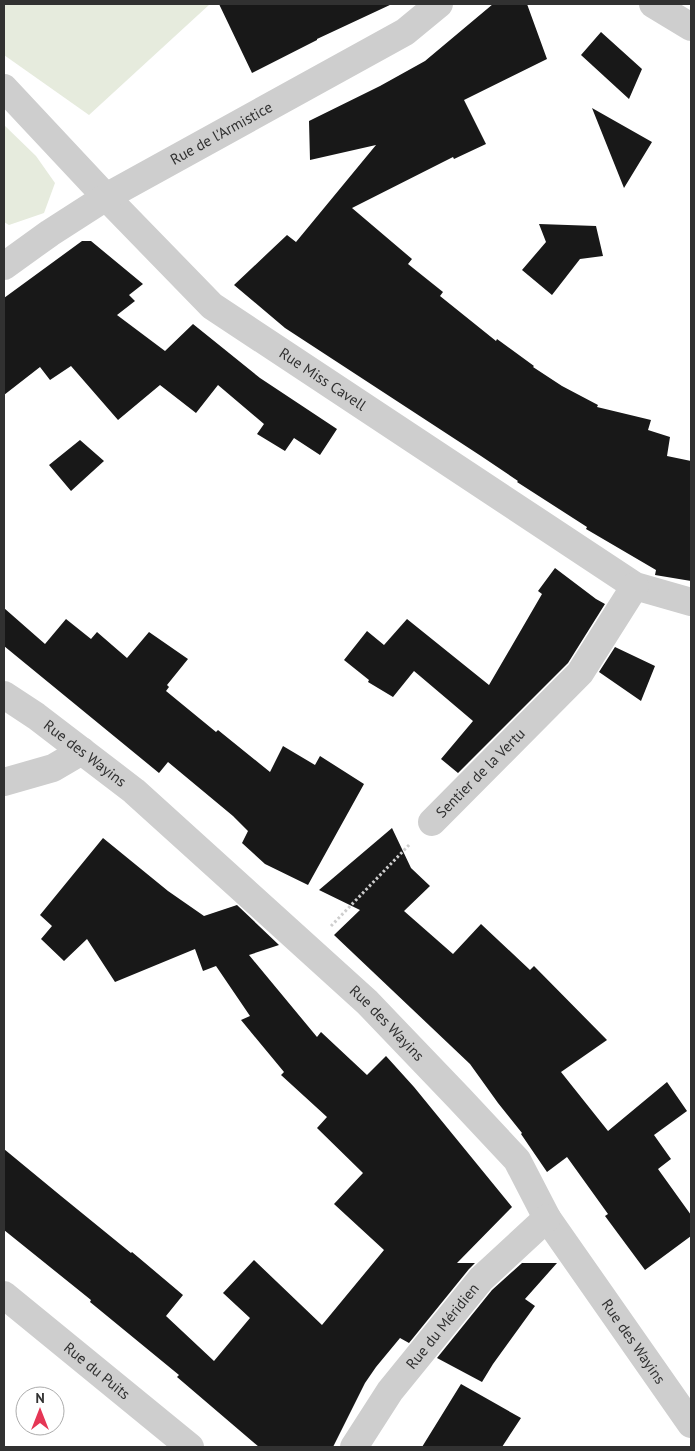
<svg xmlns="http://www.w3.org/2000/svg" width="695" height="1451" font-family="'PT Sans',sans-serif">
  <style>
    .green { fill: #e6ebdd }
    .building { fill: #181818 }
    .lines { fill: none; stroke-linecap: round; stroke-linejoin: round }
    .path { stroke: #cecece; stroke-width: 3; stroke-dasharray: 2.5 2.5; stroke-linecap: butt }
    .minor { stroke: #cecece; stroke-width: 28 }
    .labels { text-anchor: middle; stroke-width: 5; stroke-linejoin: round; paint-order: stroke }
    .street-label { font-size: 15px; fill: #313131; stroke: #fff }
  </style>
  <rect width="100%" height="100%" fill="#fff"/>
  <!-- green -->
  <path class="green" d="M4,4H210L89,115L4,55Z
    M4,125L36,156L55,183L44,213L9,225L4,222Z"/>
  <!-- building -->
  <path class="building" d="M219,4H392L317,39V40L252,73Z
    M493,4H527L547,59L464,100L486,144L454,159L453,157L352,208L412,259L408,264L443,292L440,296L496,341L497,339L534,366L533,367L562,386L598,405L597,407L651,420L648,430L670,437L667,456L691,461V581L655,575L656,570L586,529L587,527L517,482L518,481L481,456L285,328L234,285L287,235L296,242L376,145L310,160L309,121L380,86L425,61Z
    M601,32L642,69L629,99L581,55Z
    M592,108L652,142L624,188Z
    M539,224L596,226L603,256L580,259L552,295L522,270L546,242Z
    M82,241H91L143,284L129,295L135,301L117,315L165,351L193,324L260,378L337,429L320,455L294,438L285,451L257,434L264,424L218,385L196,413L160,385L118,420L71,366L50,380L40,367L4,395V298Z
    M80,440L104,461L71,491L49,465Z
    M555,568L596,599L605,604L568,663L458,773L441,759L473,721L414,671L393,697L368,682L369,680L344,660L367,631L384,645L407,619L489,685L542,594L538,591Z
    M4,608L45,644L66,619L91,639L97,632L127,658L149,632L188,659L167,685L169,687L166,691L216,732L218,730L270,772L283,746L315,765L320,756L364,784L308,885L265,864L242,843L248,831L233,816L168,762L159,773L4,646Z
    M615,647L655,666L641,701L599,672Z
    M392,828L411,868L430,886L404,911L453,954L481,924L530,970L534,966L607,1040L561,1072L608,1131L667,1082L687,1111L654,1135L671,1159L658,1169L691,1215V1236L645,1270L605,1216L608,1214L567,1157L547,1172L521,1134L522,1133L498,1103L470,1064L334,935L360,910L319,890Z
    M103,838L168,891L204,916L237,905L279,945L249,955L317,1037L321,1032L367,1075L386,1056L414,1087L512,1207L457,1263H475L469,1269L409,1343L400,1338L376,1367L365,1383L333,1447H259L177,1377L179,1375L90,1302L91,1300L4,1230V1149L61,1196L131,1253L132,1252L183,1295L166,1316L214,1361L250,1318L223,1293L254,1260L322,1325L384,1250L334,1204L363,1173L317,1128L327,1117L281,1075L284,1072L241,1020L250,1016L216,966L203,971L195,949L115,982L87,939L64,961L41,939L52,926L40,915Z
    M522,1263H557L525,1299L535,1306L493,1364L482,1382L437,1358L492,1290Z
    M461,1384L521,1418L502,1447H422Z"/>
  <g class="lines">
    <!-- path -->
    <path class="path" d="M331,926L410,844"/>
    <!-- minor -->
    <g class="minor">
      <path d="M653,4L691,27"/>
      <path id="s1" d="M4,88L106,197L212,306L635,586L691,602"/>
      <path id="s2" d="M4,266L50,233L106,197L405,32L439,4"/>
      <path id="s3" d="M4,695L36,716L134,791L367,1002L459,1098L517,1160L547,1218L691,1424"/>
      <path d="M4,782L53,768L82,751"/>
      <path id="s4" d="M432,822L580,673L635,586"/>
      <path id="s5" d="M4,1295L190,1447"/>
      <path id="s6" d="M354,1447L390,1391L481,1279L547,1218"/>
    </g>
  </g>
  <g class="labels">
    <!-- street labels -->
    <g class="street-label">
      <text dy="5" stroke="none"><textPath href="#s2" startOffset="255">Rue de l'Armistice</textPath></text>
      <text dy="5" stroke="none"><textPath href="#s1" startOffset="434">Rue Miss Cavell</textPath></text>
      <text dy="5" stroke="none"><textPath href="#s3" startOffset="100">Rue des Wayins</textPath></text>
      <text dy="5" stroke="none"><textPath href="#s4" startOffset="69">Sentier de la Vertu</textPath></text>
      <text dy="5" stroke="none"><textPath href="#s3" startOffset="505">Rue des Wayins</textPath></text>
      <text dy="5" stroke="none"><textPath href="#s6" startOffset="150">Rue du Méridien</textPath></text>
      <text dy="5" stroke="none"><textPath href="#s3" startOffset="910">Rue des Wayins</textPath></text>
      <text dy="5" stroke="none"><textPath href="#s5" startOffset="120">Rue du Puits</textPath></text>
    </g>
  </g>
  <!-- border -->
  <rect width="695" height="1451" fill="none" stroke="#313131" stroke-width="10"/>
  <!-- north arrow -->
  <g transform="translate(40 1411)"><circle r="24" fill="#ffffff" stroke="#adadad"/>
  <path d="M0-4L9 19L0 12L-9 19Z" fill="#e53655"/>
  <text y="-8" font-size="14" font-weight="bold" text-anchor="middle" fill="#313131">N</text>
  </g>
</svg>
